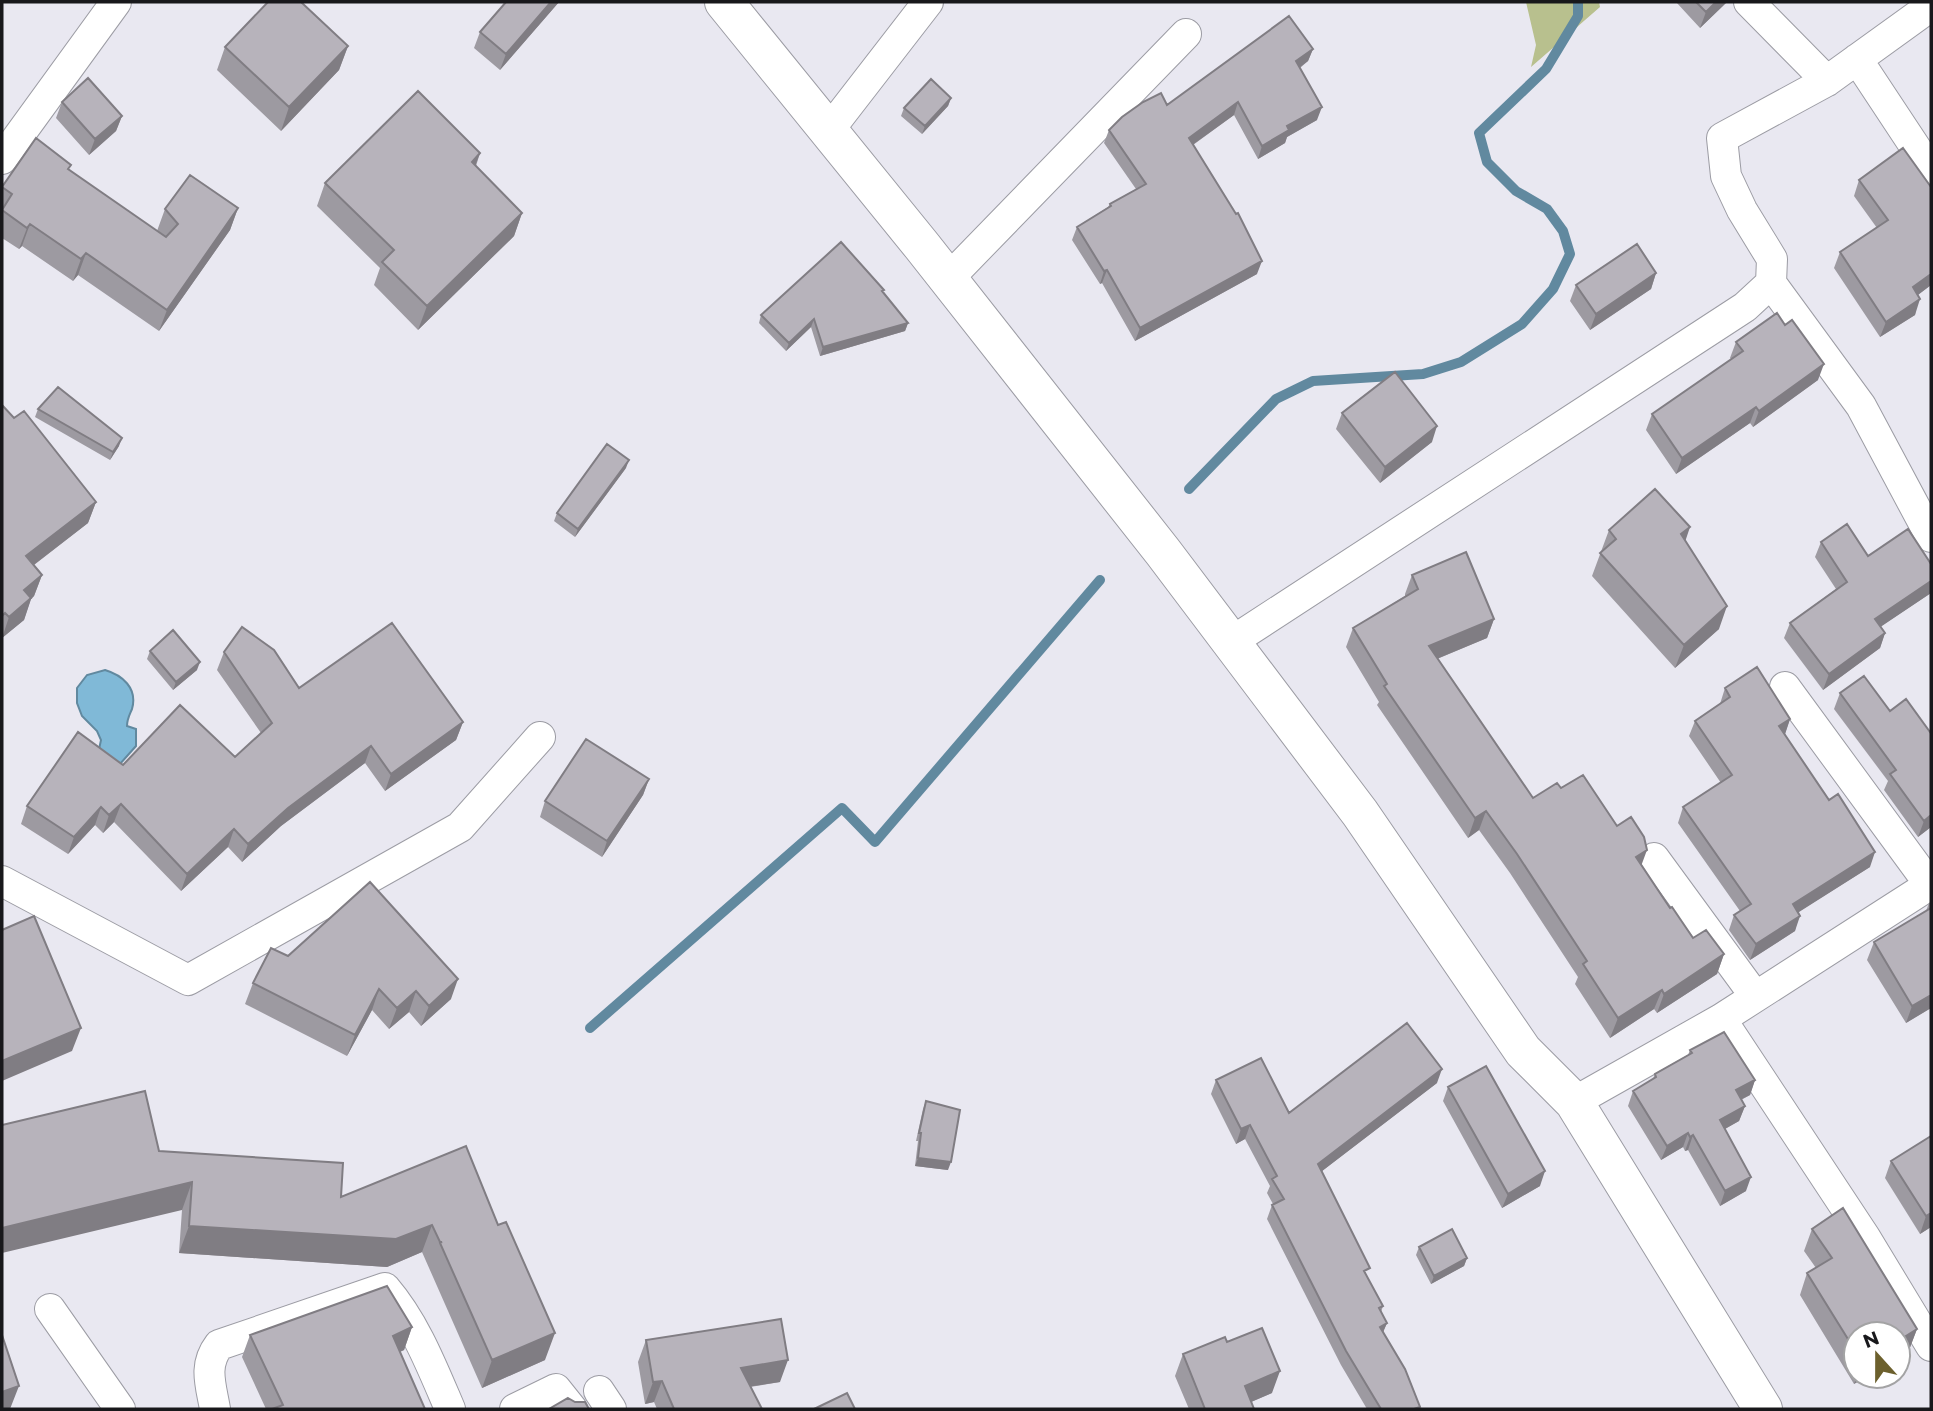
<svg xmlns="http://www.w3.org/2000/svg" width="1933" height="1411" font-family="Montserrat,sans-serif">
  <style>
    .green { fill: #b8c08e }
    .water { fill: #80b9d7; stroke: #61899f; stroke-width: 2 }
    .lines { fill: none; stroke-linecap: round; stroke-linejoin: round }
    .stream { stroke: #61899f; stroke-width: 10 }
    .street-casing { stroke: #9c9ca4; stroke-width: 32 }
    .secondary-casing { stroke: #9c9ca4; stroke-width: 40 }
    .street { stroke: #fff; stroke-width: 30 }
    .secondary { stroke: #fff; stroke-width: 38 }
    .wall { fill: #9d9aa1 }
    .shaded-wall { fill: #807d83 }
    .building { fill: #b7b3bb; stroke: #807d83; stroke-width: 2 }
  </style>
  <rect width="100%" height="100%" fill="#e9e8f1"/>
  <!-- green -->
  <path class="green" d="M1526,2H1599L1600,7L1531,67L1536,45Z"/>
  <!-- water -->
  <path class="water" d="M105,670C122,675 138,688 132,709C129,716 127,719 127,726L136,729V746L120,764L98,754L101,740L97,731L82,716L77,703V688L87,675Z"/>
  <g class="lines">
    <!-- stream -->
    <path class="stream" d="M1189,489L1276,399L1313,381L1423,374L1461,362L1522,324L1553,289L1570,254L1563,231L1547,209L1516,191L1487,162L1479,133L1546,69L1578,16V2
      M590,1028L842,808L875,842L1100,580"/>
    <defs>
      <path id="street" d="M1749,2L1827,81
        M1857,59L1931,171
        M829,130L928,2
        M2,159L116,2
        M948,279L1186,34
        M1771,283L1861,406L1931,537
        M1231,642L1745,307L1771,283L1772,259L1742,210L1726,176L1722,138L1827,81L1931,6
        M1785,687L1930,885
        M1654,858L1755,996
        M2,881L188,980L460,827L540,737
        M1721,1019L1865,1237L1931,1346
        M1574,1102L1721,1019L1931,884
        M50,1309L120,1409
        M599,1391L611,1409
        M215,1409C211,1385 203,1366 219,1345L385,1288C415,1323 432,1367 450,1409
        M515,1409L556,1389L572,1409"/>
      <path id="secondary" d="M724,2L922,246L1163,552L1360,813L1523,1051L1574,1102L1763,1409"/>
    </defs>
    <!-- street casing -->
    <use href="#street" class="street-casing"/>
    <!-- secondary casing -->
    <use href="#secondary" class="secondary-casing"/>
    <!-- street -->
    <use href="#street" class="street"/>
    <!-- secondary -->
    <use href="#secondary" class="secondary"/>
  </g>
  <!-- wall -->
  <path class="wall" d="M559,2L500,70L474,48L480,32Z
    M1676,2H1727L1700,28Z
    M348,46L339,70L281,131L217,70L225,47Z
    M1313,49L1308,61L1300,68L1317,120L1287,137L1285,143L1258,159L1234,115L1193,145L1257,274L1135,341L1102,283L1100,284L1072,240L1077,227L1108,207L1110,204L1136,189L1104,143L1109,130L1167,105Z
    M951,98L948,106L922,134L901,116L904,108Z
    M62,102L122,116L116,131L89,155L56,118Z
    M480,153L476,166L522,213L514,236L418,330L374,285L380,268L317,206L325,183Z
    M69,170L157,231L165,209L238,208L230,230L159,331L78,275L73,281L22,246L19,249L2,238V187Z
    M1859,180L1931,187V285L1918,295L1915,315L1880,337L1834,268L1840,252L1877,228L1854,196Z
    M1656,273L1651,289L1590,330L1570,301L1576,285Z
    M884,290L883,293L908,323L905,331L820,356L811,327L786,351L759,323L761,315Z
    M1736,342L1818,380L1753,427L1750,423L1676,474L1646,430L1652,414L1731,359L1730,358Z
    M2,405L96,502L88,523L34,565L42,575L34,596L31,599L24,620L2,638Z
    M38,409L119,446L110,460L35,417Z
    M1342,413L1432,442L1380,483L1336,429Z
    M626,468L575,537L554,521L557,513Z
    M1609,530L1685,541L1719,629L1675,668L1592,576Z
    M1821,542L1868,556L1931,593L1881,626L1885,633L1880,648L1823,690L1784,638L1790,623L1836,589L1815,557Z
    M1412,575L1494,619L1487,638L1437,659L1533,798L1561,788L1642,865L1670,908L1693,938L1724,954L1717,974L1657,1013L1654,1009L1610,1038L1575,984L1578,977L1510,873L1479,830L1468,838L1377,705L1379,702L1346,647L1353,628L1405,596V594Z
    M150,651L197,670L173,690L147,659Z
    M224,652L299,688L463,722L456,740L385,791L365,763L281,826L242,862L228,847L181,891L114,822L103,833L95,825L68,854L21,824L27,806L123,765L235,757L261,733L217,670Z
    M1725,688L1790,719L1785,734L1870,867L1798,912L1795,931L1750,960L1729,930L1734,915L1740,911L1678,823L1683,807L1721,783L1689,736L1695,721L1720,704Z
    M1840,693L1890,711L1930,732L1931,731V827L1918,837L1884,790L1888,781L1834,709Z
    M649,779L643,795L602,857L540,817L545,801Z
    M1931,902V1008L1906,1023L1867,960L1874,942L1926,911L1929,903Z
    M288,956L451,999L421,1026L409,1012L389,1029L372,1010L347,1056L245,1004L253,983Z
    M1690,1050L1755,1080L1750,1095L1741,1100L1745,1106L1739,1121L1725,1129L1746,1191L1720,1206L1688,1150L1685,1151L1683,1147L1661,1160L1628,1106L1633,1091L1653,1079L1655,1074L1688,1055Z
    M1216,1080L1289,1113L1437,1083L1322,1171L1367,1276L1383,1306L1381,1312L1387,1323L1383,1332L1419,1409H1367L1341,1365L1267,1219L1272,1205L1273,1204L1267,1193L1270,1186L1245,1139L1236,1144L1211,1094Z
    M1448,1087L1540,1186L1502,1208L1443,1101Z
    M926,1101L948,1170L915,1166L918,1141H916L923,1109Z
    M1931,1136V1227L1920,1234L1885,1178L1891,1161Z
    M466,1146L545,1360L482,1388L422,1252L387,1267L179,1253L182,1210L159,1151L341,1197Z
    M1812,1229L1917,1329L1909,1350L1898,1357V1334H1856V1376H1867L1854,1384L1800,1295L1807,1273L1816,1268L1804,1251Z
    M1419,1247L1467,1258L1464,1266L1431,1284L1416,1255Z
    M412,1327L404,1350L400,1352L425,1409H266L242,1357L250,1335Z
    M646,1340L780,1382L750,1387L762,1409H657L654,1402L645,1404L638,1362Z
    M1227,1342L1272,1393L1251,1402L1254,1409H1189L1175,1376L1183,1354Z"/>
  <!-- shaded-wall -->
  <path class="shaded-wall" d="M551,2H559L500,70L506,54Z
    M1716,2H1727L1700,28L1706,12Z
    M348,46L339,70L281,131L289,107Z
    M1313,49L1308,61L1291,74L1296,61Z
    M951,98L948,106L922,134L925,126Z
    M1238,102L1234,115L1184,151L1189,138Z
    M1322,107L1317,120L1287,137L1285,143L1258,159L1262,146L1287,126Z
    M122,116L116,131L89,155L95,139Z
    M480,153L471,177L472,162Z
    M238,208L230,230L159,331L167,310Z
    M522,213L514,236L418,330L427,306Z
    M30,224L22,246L19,249L27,228Z
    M86,253L78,275L73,281L81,259Z
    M1262,261L1257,274L1135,341L1140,328Z
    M1107,270L1102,283L1100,284L1104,271Z
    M1656,273L1651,289L1590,330L1596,314Z
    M1931,274V285L1907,303L1913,287Z
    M1920,299L1915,315L1880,337L1886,322Z
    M814,319L811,327L786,351L789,343Z
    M908,323L905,331L820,356L823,347Z
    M1824,364L1818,380L1753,427L1759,411Z
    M1756,407L1750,423L1676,474L1682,458Z
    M1437,426L1432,442L1380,483L1385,467Z
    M122,438L119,446L110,460L113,452Z
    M629,460L626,468L575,537L578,529Z
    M96,502L88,523L18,577L26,556Z
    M1690,527L1682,551L1681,534Z
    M42,575L34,596L31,599L24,620L2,638L9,617L24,590Z
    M1931,581V593L1870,634L1875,619Z
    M1727,606L1719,629L1675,668L1684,645Z
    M1494,619L1487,638L1422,665L1429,646Z
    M1885,633L1880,648L1823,690L1829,674Z
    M200,662L197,670L173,690L176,682Z
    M1790,719L1785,734L1779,726Z
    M463,722L456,740L385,791L391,774Z
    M371,746L365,763L281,826L242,862L248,844L288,808Z
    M649,779L643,795L602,857L607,841Z
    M121,804L114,822L103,833L109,815Z
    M101,807L95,825L68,854L74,837Z
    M1486,811L1479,830L1468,838L1475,818Z
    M1931,815V827L1918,837L1924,821Z
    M234,829L228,847L181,891L187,874Z
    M1647,850L1640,869L1636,857Z
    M1875,852L1870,867L1788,919L1793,904Z
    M1800,916L1795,931L1750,960L1756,944Z
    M1724,954L1717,974L1657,1013L1664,994Z
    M458,979L451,999L421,1026L429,1006Z
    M379,989L372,1010L347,1056L355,1035Z
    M1662,990L1654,1009L1610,1038L1618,1018Z
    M416,991L409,1012L389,1029L397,1008Z
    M1931,995V1008L1906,1023L1912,1006Z
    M81,1028L72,1051L2,1081V1061Z
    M1442,1069L1437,1083L1313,1178L1318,1164Z
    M1755,1080L1750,1095L1730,1105L1736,1090Z
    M1745,1106L1739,1121L1714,1135L1720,1120Z
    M1250,1125L1245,1139L1236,1144L1241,1129Z
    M1688,1133L1683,1147L1661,1160L1667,1146Z
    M1693,1135L1688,1150L1685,1151L1690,1137Z
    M918,1158L951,1162L948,1170L915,1166Z
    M1545,1171L1540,1186L1502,1208L1508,1194Z
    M1751,1177L1746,1191L1720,1206L1725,1191Z
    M192,1182L182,1210L2,1253V1228Z
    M1931,1213V1227L1920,1234L1926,1216Z
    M432,1225L422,1252L387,1267L179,1253L189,1226Z
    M1467,1258L1464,1266L1431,1284L1434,1276Z
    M1387,1323L1381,1337L1380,1327Z
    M412,1327L404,1350L385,1358L393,1336Z
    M1917,1329L1909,1350L1898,1357V1341Z
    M555,1333L545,1360L482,1388L492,1360Z
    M788,1360L780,1382L733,1389L741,1368Z
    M1280,1371L1272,1393L1237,1408L1245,1386Z
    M1857,1376H1867L1854,1384Z
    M662,1381L654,1402L645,1404L653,1382Z
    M19,1386L10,1409H2V1392Z"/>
  <!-- building -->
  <path class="building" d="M268,2H301L348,46L289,107L225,47Z
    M506,2H551L506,54L480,32Z
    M1696,2H1716L1706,12Z
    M1289,16L1313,49L1296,61L1322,107L1287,126L1289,130L1262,146L1238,102L1189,138L1236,214L1238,213L1262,261L1140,328L1107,270L1104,271L1077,227L1111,206L1110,204L1146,184L1109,130L1122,117L1143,102L1161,93L1167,105Z
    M88,78L122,116L95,139L62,102Z
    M931,79L951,98L925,126L904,108Z
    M418,91L480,153L472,162L522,213L427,306L382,262L394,250L325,183Z
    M36,138L71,165L68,169L166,237L178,224L165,209L190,175L238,208L167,310L86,253L81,259L30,224L27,228L2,210L12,194L2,187Z
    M1903,148L1931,187V274L1913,287L1920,299L1886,322L1840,252L1888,220L1859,180Z
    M841,242L884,290L882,291L908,323L823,347L814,319L789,343L761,315Z
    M1637,244L1656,273L1596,314L1576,285Z
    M1777,313L1785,325L1792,320L1824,364L1759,411L1756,407L1682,458L1652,414L1743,351L1736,342Z
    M1395,372L1437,426L1385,467L1342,413Z
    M58,387L122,438L113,452L38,409Z
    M2,405L14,418L24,411L96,502L26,556L42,575L24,590L31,598L9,617L5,613L2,616Z
    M607,444L629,460L578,529L557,513Z
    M1655,489L1690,527L1681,534L1727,606L1684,645L1600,553L1616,539L1609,530Z
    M1847,524L1868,556L1908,529L1931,564V581L1875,619L1885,633L1829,674L1790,623L1847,582L1821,542Z
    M1466,552L1494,619L1429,646L1533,798L1557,783L1561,788L1583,775L1617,826L1631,817L1644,837L1647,850L1636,857L1670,908L1672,907L1693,938L1706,930L1724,954L1664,994L1662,990L1618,1018L1583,964L1587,961L1517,854L1486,811L1475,818L1384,686L1387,684L1353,628L1418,589L1412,575Z
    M392,623L463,722L391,774L371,746L288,808L248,844L234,829L187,874L121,804L109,815L101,807L74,837L27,806L78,732L123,765L180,705L235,757L272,723L224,652L242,627L274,650L299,688Z
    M173,630L200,662L176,682L150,651Z
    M1757,667L1790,719L1779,726L1829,800L1838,794L1875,852L1793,904L1800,916L1756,944L1734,915L1751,904L1683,807L1732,775L1695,721L1730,697L1725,688Z
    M1864,676L1890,711L1906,699L1930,732L1931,731V815L1924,821L1890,774L1896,770L1840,693Z
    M586,739L649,779L607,841L545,801Z
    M370,882L458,979L429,1006L416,991L397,1008L379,989L355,1035L253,983L271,948L288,956Z
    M1931,908V995L1912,1006L1874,942Z
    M34,916L81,1028L2,1061V930Z
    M1407,1023L1442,1069L1318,1164L1370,1268L1364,1271L1383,1306L1379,1308L1387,1323L1380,1327L1405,1369L1420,1407L1414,1409H1381L1346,1351L1272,1205L1284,1199L1272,1179L1277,1176L1250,1125L1241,1129L1216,1080L1261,1058L1289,1113Z
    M1724,1032L1755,1080L1736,1090L1745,1106L1720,1120L1751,1177L1725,1191L1693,1135L1690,1137L1688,1133L1667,1146L1633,1091L1656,1077L1655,1074L1692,1053L1690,1050Z
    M1486,1066L1545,1171L1508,1194L1448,1087Z
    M145,1091L159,1151L343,1163L341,1197L466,1146L498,1225L506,1222L555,1333L492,1360L440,1243L442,1242H440L432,1225L396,1239L189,1226L192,1182L2,1228V1125Z
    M926,1101L960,1110L951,1162L918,1158L921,1133H919Z
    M1931,1136V1213L1926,1216L1891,1161Z
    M1843,1208L1917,1329L1898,1341V1334H1856V1352L1807,1273L1832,1258L1812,1229Z
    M1452,1229L1467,1258L1434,1276L1419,1247Z
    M387,1286L412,1327L393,1336L425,1409H272L283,1405L250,1335Z
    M781,1319L788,1360L741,1368L762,1409H674L662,1381L653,1382L646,1340Z
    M1262,1328L1280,1371L1245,1386L1254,1409H1205L1183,1354L1225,1337L1227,1342Z
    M2,1335L19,1386L2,1392Z
    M847,1393L855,1409H814Z
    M568,1398L575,1402H585L589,1409H549Z"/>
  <!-- border -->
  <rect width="1933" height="1411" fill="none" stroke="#18181b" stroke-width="7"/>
  <!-- north arrow -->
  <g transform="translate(1877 1355) rotate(339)"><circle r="33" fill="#ffffff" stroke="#a3a3a4" stroke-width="2"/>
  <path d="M0-5L12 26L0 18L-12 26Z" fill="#6c602d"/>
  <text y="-10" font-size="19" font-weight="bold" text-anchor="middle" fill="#18181b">N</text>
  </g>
</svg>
